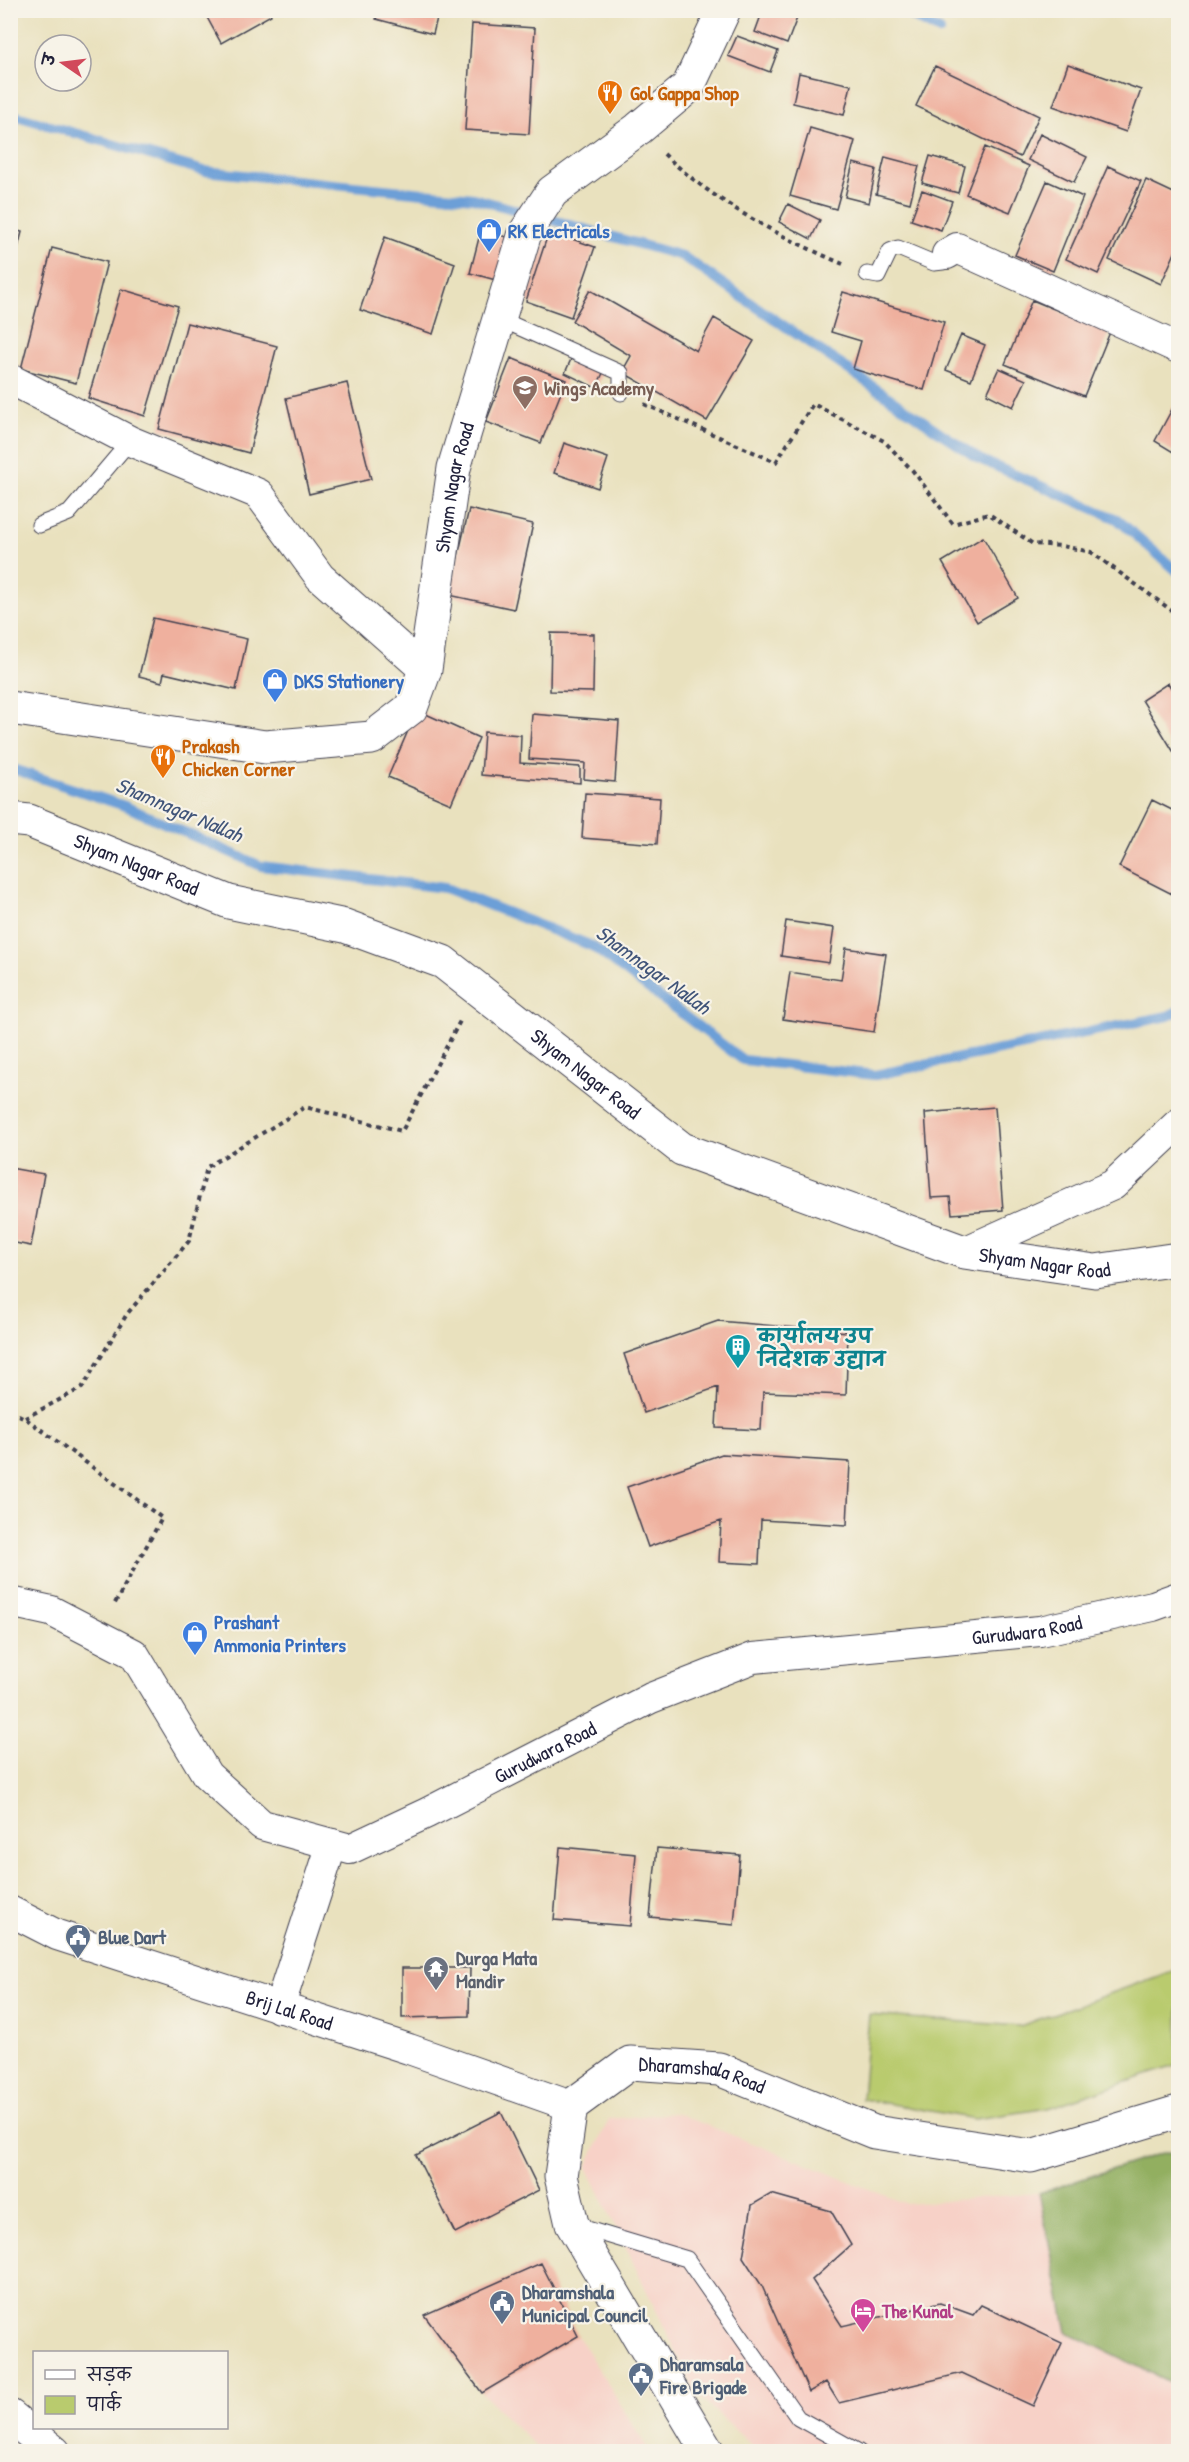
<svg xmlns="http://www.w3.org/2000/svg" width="1189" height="2462" font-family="'Patrick Hand','Playpen Sans Deva',sans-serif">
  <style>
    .built { fill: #f7d1c7 }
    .green { fill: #b9cb6e; stroke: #6e7654; stroke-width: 1.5 }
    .forest { fill: #92af61; stroke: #5a684e; stroke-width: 1.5 }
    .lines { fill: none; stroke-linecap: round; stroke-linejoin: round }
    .stream { stroke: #6c9fd7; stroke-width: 10 }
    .building { fill: #efb09e }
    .lane-casing { stroke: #403f4f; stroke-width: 17 }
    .street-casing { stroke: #403f4f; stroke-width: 32 }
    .secondary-casing { stroke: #403f4f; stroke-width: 35 }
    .primary-casing { stroke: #403f4f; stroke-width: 35 }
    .path { stroke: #403f4f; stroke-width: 4; stroke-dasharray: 4.5 4.5; stroke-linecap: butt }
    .lane { stroke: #fff; stroke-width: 15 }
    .street { stroke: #fff; stroke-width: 30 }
    .secondary { stroke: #fff; stroke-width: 33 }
    .primary { stroke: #fff; stroke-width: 33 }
    .labels { text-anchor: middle; stroke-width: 4.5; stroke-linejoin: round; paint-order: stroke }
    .food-label { font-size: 20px; font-weight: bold; fill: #c56008; stroke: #f7f3e8; text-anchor: start }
    .shop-label { font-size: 20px; font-weight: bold; fill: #366cbe; stroke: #f7f3e8; text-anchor: start }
    .education-label { font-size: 20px; font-weight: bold; fill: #785e54; stroke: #f7f3e8; text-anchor: start }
    .street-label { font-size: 20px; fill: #22223b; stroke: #f7f3e8 }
    .culture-label { font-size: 20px; font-weight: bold; fill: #0d838f; stroke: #f7f3e8; text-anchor: start }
    .service-label { font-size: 20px; font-weight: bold; fill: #4e5e75; stroke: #f7f3e8; text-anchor: start }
    .worship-label { font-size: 20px; font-weight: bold; fill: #5b616d; stroke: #f7f3e8; text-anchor: start }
    .hotel-label { font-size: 20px; font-weight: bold; fill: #b23c85; stroke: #f7f3e8; text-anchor: start }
    .water-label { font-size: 21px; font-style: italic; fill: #405479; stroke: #f7f3e8 }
  </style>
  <rect width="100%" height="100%" fill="#f7f3e8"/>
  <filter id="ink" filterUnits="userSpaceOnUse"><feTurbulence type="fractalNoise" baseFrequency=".0167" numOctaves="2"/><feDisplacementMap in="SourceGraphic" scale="12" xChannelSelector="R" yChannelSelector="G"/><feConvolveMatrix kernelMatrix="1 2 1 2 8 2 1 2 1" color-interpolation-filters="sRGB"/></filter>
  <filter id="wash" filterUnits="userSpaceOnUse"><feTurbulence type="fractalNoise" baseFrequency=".008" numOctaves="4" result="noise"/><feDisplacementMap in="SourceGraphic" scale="24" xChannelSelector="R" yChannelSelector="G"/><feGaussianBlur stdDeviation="1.35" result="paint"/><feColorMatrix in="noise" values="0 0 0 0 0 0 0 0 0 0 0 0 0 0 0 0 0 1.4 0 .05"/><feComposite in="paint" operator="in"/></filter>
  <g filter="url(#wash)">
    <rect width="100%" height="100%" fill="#e9e1be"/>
    <!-- built -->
    <path class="built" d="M676,2113L907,2204L1039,2193L1067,2332L1178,2386V2451H758L697,2395L587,2167L609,2119Z
      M578,2336L649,2451H540L482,2393Z"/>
    <!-- green -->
    <path class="green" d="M1178,1969V2065L1048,2108L975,2119L862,2099L869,2015L1020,2026Z"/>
    <!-- forest -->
    <path class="forest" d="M1165,2152L1178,2153V2386L1067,2332L1039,2193Z"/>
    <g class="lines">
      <!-- stream -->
      <path class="stream" d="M900,10L940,31
        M10,114L204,171L473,198L682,256L979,459L1117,519L1178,572
        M10,768L125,806L261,866L445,888L592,946L743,1060L875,1075L1168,1016L1178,1011"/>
    </g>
    <g id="blocks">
      <!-- building -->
      <path class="building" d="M203,10H269L271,15L221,43Z
        M378,10H439L433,34L376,19Z
        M763,10H800L787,44L755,32Z
        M472,24L535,28L529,134L465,130Z
        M737,36L778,51L770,72L728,56Z
        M1068,64L1141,90L1126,132L1053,106Z
        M935,66L1039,116L1020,157L916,106Z
        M799,73L851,85L844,115L793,103Z
        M810,128L855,141L836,209L790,196Z
        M1040,134L1087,157L1074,182L1028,160Z
        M985,147L1029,166L1010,212L966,194Z
        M930,156L965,166L958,193L922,183Z
        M885,157L919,166L910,203L876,194Z
        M853,163L876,169L869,203L845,197Z
        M1108,166L1141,181L1098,274L1066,259Z
        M1146,180L1178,195V246L1161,284L1109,260Z
        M1047,181L1083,197L1053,271L1015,255Z
        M922,190L952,201L941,230L911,220Z
        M788,204L820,220L811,239L779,222Z
        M10,229L22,232L11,275L10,274Z
        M481,230L514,239L503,282L470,273Z
        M549,231L595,247L571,317L526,301Z
        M385,237L455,263L433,334L360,310Z
        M52,248L107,262L76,383L21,369Z
        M121,289L178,306L145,416L88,398Z
        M590,290L696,351L714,318L754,341L707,421L622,372L631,356L572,321Z
        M843,292L944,322L924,390L853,369L861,341L831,332Z
        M1032,300L1110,332L1084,396L1005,364Z
        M187,323L277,346L249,453L159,429Z
        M961,335L985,345L971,380L946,370Z
        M572,357L604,371L596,388L565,373Z
        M511,358L566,380L541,443L486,422Z
        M999,368L1026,380L1013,407L987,394Z
        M347,383L371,479L309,494L286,398Z
        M1178,398V455L1155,441Z
        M564,443L608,458L598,488L554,473Z
        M469,509L533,524L514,609L449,595Z
        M983,537L1018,598L977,622L942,562Z
        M153,618L247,639L236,690L164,673L162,682L139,676Z
        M551,633L594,634L593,692L550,691Z
        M1168,683L1178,699V759L1142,700Z
        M417,710L479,738L451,804L388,777Z
        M532,714L619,721L615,782L584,779L585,763L529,759Z
        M484,732L521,735L520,763L580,767V783L481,775Z
        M585,793L660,798L657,844L582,838Z
        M1152,800L1178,813V897L1119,867Z
        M786,921L834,928L829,963L781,956Z
        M846,948L886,954L874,1032L783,1019L790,972L841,980Z
        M995,1107L1003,1210L952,1214L950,1197L931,1198L925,1113Z
        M10,1168L44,1174L31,1246L10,1242Z
        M718,1321L848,1332L846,1395L763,1392L761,1430L716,1428L718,1387L644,1413L624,1354Z
        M722,1454L850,1462L847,1525L761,1520L759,1564L719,1562L721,1521L648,1547L627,1487Z
        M560,1847L636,1854L630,1926L554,1920Z
        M657,1848L740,1855L734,1925L650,1917Z
        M402,1968H470L469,2016L402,2018Z
        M501,2112L539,2190L455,2233L416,2155Z
        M771,2194L831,2211L851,2245L812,2280L842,2326L940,2303L973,2315L981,2305L1062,2343L1033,2406L962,2373L839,2403L826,2382L809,2392L762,2286L743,2257L752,2205Z
        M541,2263L578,2336L482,2393L424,2315Z"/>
    </g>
  </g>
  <g filter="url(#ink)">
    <use href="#blocks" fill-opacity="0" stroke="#403f4f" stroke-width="1.5"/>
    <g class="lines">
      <defs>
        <path id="lane" d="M867,274L878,276L890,251L898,248L934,263L943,262L947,254
          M498,318L621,373V393
          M39,525L69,513L130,441
          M577,2226L687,2259L798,2418L859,2452"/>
        <g id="street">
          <path d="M947,254L957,248L1178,348"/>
          <path d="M10,379L130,441L259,494L320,577L425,670"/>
          <path d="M964,1252L1113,1185L1178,1124"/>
          <path id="s1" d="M10,1602L51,1611L134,1654L207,1775L262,1825L350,1849L427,1813L651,1698L753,1658L1040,1631L1153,1606L1178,1597"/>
          <path id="s2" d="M10,1911L57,1935L409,2049L571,2106"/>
          <path d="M279,2008L332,1844"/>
        </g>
        <g id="secondary">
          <path id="s3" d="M10,708L265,747L372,738L411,708L425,670L454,468L525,233L552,192L638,129L688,87L724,10"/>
          <path id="s4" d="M10,819L29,821L229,902L345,926L443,962L682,1149L964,1252L1095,1271L1178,1259"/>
          <path d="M10,2416L54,2452"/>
        </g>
        <g id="primary">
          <path id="s5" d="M708,2452L572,2224L561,2176L571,2106L630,2063L719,2069L874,2132L1031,2156L1178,2112"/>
        </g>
      </defs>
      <!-- lane casing -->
      <use href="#lane" class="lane-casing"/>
      <!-- street casing -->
      <use href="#street" class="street-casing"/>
      <!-- secondary casing -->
      <use href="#secondary" class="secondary-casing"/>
      <!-- primary casing -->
      <use href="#primary" class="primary-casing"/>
      <!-- path -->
      <path class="path" d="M664,154C714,202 780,237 843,264
        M644,404L776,462L813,404L884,441L913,471L953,524L989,514L1033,544L1062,546L1091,552L1178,615
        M10,1411L25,1418L162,1518L114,1605
        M25,1418L82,1388L127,1314L189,1241L207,1167L305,1107L402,1131L460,1021"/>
      <!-- lane -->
      <use href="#lane" class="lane"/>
      <!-- street -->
      <use href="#street" class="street"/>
      <!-- secondary -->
      <use href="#secondary" class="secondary"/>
      <!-- primary -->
      <use href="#primary" class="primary"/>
    </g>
  </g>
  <!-- icons -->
  <defs>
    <symbol id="restaurant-pin" viewBox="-11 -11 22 30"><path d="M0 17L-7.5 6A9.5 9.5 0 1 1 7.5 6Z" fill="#e8710a" stroke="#f7f3e8"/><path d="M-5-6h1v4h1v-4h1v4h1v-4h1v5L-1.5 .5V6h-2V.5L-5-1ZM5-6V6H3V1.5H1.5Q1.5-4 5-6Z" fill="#fff"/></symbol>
    <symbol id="shop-pin" viewBox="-11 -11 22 30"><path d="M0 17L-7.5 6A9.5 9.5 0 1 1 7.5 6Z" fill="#3f7fe0" stroke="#f7f3e8"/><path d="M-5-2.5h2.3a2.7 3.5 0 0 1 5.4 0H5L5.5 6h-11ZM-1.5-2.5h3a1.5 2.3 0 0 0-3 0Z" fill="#fff"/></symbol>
    <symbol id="university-pin" viewBox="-11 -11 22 30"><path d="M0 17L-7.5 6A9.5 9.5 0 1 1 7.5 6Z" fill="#8d6e63" stroke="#f7f3e8"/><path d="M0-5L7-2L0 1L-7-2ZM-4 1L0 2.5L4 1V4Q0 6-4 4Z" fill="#fff"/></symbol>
    <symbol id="building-pin" viewBox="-11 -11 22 30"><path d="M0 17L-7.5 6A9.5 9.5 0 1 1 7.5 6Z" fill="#0f9aa8" stroke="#f7f3e8"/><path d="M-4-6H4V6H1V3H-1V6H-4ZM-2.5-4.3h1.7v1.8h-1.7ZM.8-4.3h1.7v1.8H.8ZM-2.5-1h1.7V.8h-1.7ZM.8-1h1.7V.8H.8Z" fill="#fff"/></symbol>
    <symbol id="civic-pin" viewBox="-11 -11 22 30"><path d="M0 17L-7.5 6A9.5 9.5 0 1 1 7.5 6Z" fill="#5c6f8a" stroke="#f7f3e8"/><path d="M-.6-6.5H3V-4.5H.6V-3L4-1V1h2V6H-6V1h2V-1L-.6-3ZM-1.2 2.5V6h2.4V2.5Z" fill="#fff"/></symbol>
    <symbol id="temple-pin" viewBox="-11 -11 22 30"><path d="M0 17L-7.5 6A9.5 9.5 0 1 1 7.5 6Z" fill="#6b7280" stroke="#f7f3e8"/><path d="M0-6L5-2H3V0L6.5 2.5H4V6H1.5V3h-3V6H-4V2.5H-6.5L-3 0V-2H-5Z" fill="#fff"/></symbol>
    <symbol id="hotel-pin" viewBox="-11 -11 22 30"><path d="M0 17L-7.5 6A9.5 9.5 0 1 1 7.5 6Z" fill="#d1479c" stroke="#f7f3e8"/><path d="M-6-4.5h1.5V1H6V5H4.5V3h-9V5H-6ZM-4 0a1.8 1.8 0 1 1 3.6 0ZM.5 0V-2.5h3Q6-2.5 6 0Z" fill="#fff"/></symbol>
  </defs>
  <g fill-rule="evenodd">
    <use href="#restaurant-pin" x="595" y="78" width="30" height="40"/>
    <use href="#shop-pin" x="474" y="216" width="30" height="40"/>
    <use href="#university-pin" x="510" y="373" width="30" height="40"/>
    <use href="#shop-pin" x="260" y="666" width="30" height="40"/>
    <use href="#restaurant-pin" x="148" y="742" width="30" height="40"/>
    <use href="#building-pin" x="723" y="1332" width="30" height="40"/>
    <use href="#shop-pin" x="180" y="1619" width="30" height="40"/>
    <use href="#civic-pin" x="63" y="1922" width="30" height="40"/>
    <use href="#temple-pin" x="421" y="1954" width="30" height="40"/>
    <use href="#civic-pin" x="487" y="2288" width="30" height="40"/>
    <use href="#hotel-pin" x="848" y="2296" width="30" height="40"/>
    <use href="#civic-pin" x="626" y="2360" width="30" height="40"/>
  </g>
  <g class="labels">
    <!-- food labels -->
    <g class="food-label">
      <text x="630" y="100">Gol Gappa Shop</text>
      <text x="182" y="753">Prakash<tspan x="182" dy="23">Chicken Corner</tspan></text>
    </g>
    <!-- shop labels -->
    <g class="shop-label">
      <text x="508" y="238">RK Electricals</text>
      <text x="294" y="688">DKS Stationery</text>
      <text x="214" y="1629">Prashant<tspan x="214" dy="23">Ammonia Printers</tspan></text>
    </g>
    <!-- education labels -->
    <g class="education-label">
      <text x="544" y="395">Wings Academy</text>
    </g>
    <!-- street labels -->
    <g class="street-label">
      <text dy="7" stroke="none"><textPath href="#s3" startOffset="640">Shyam Nagar Road</textPath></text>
      <text dy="7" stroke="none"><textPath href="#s4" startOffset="135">Shyam Nagar Road</textPath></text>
      <text dy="7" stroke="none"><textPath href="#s4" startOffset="639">Shyam Nagar Road</textPath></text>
      <text dy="7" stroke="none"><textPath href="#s4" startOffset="1143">Shyam Nagar Road</textPath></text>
      <text dy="7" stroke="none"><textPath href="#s1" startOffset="1164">Gurudwara Road</textPath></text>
      <text dy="7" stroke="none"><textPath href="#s1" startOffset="660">Gurudwara Road</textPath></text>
      <text dy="7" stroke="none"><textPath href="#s2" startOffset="297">Brij Lal Road</textPath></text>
      <text dy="7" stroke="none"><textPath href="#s5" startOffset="532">Dharamshala Road</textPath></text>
    </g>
    <!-- culture labels -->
    <g class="culture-label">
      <text x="758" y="1343">कार्यालय उप<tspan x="758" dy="23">निदेशक उद्यान</tspan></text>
    </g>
    <!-- service labels -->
    <g class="service-label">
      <text x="98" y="1944">Blue Dart</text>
      <text x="522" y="2299">Dharamshala<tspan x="522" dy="23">Municipal Council</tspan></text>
      <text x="660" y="2371">Dharamsala<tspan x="660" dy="23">Fire Brigade</tspan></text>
    </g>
    <!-- worship labels -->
    <g class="worship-label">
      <text x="456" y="1965">Durga Mata<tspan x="456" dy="23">Mandir</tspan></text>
    </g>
    <!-- hotel labels -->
    <g class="hotel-label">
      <text x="882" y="2318">The Kunal</text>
    </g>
    <!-- water labels -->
    <g class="water-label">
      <text transform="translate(179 810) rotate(23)" y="7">Shamnagar Nallah</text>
      <text transform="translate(653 970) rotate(36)" y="7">Shamnagar Nallah</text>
    </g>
  </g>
  <!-- margin -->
  <rect width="1189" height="2462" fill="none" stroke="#f7f3e8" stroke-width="36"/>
  <!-- legend -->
  <rect x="33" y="2351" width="195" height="78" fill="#f7f3e8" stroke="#a29fa3" stroke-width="1.5"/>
  <rect x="45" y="2370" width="30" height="9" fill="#ffffff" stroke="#a29fa3" stroke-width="1.5"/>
  <text x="87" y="2381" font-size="18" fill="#22223b">सड़क</text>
  <rect x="45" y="2396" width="30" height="18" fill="#b9cb6e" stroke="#a29fa3" stroke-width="1.5"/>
  <text x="87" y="2411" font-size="18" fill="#22223b">पार्क</text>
  <!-- north arrow -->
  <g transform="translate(63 63) rotate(284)"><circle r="28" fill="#f7f3e8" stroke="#a29fa3" stroke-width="1.5"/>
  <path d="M0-4.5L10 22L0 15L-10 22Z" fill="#d1495b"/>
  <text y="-9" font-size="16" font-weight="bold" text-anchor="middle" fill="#22223b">उ</text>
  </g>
</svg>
